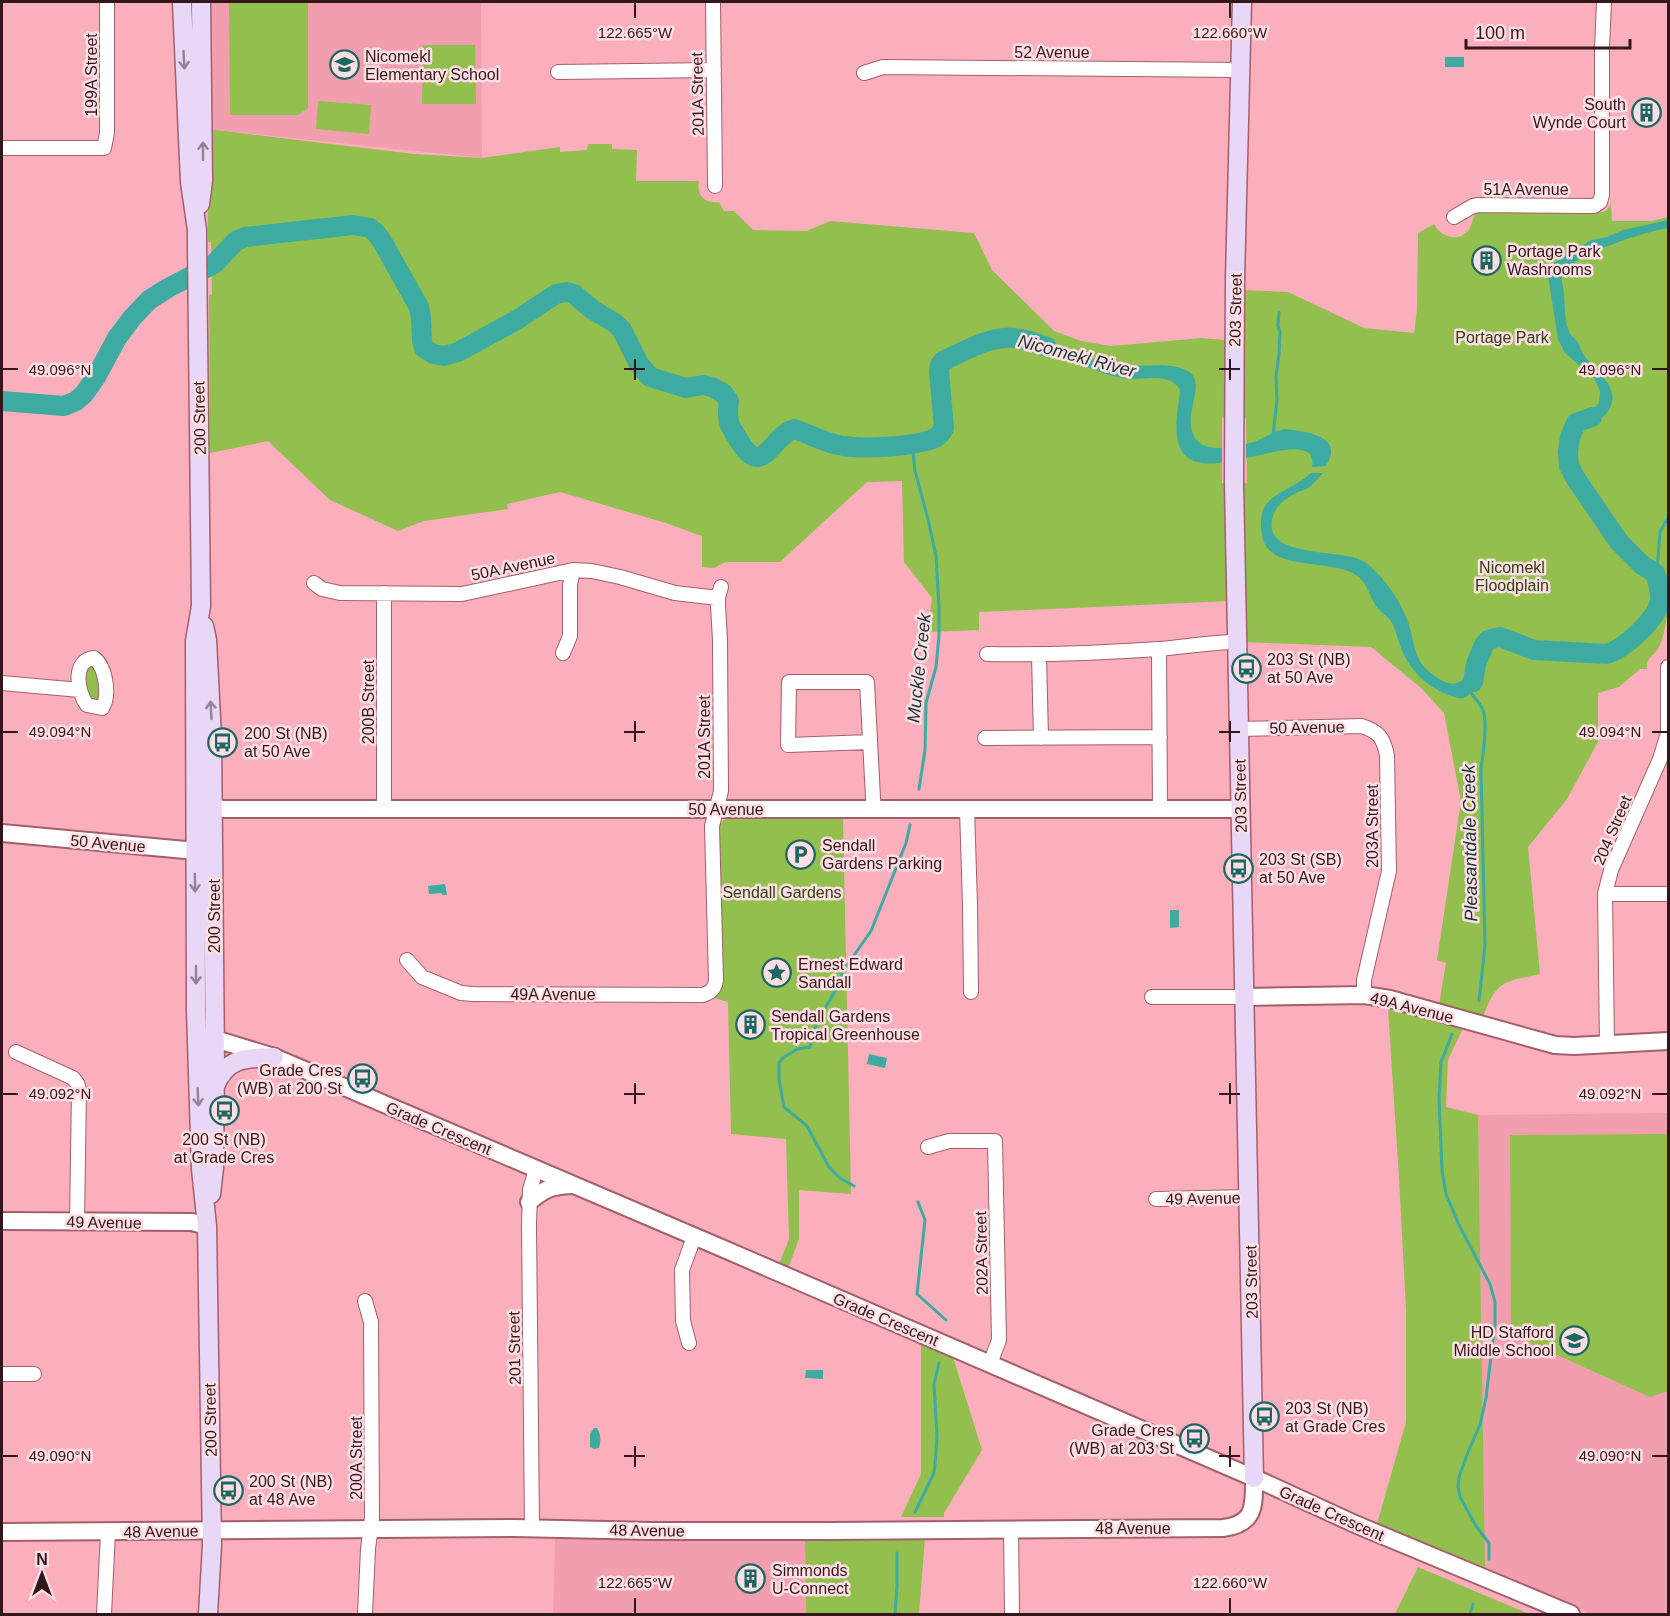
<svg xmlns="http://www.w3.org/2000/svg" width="1670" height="1616" font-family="Helvetica,sans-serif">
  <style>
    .built { fill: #f19fae }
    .green { fill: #92bf4d }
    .water { fill: #3eaba2 }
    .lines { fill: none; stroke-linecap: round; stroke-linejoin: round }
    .stream { stroke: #3eaba2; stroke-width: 3 }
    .river { stroke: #3eaba2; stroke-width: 20 }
    .minor-casing { stroke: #a35f6c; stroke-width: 16 }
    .tertiary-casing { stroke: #a35f6c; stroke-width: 20 }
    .secondary-casing { stroke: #a35f6c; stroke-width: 21 }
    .minor { stroke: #fff; stroke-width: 14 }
    .tertiary { stroke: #fff; stroke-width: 16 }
    .secondary { stroke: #e8d7f7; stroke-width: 18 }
    .oneway { stroke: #968094 }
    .ticks { fill: none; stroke: #32161c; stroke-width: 2 }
    .labels { text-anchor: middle; stroke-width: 5; stroke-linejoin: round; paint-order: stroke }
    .street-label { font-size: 16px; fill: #32161c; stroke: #ffdfe3 }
    .poi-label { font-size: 16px; fill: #32161c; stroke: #ffdfe3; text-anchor: start }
    .park-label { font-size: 16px; fill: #2d400e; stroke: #ffdfe3 }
    .water-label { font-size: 18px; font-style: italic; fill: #153633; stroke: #ffdfe3 }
    .ticks-label { font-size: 15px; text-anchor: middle; fill: #32161c; stroke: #ffdfe3; stroke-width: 5; stroke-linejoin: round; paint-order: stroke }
  </style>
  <rect width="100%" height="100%" fill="#fbafbc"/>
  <!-- built -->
  <path class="built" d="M206,2H481L482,158L207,129Z
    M1668,1113V1614H1591L1485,1567L1478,1115Z
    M555,1539H805L806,1614H553Z"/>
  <!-- green -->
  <path class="green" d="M229,2H308V108L298,115H230Z
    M423,45H475L476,104H422Z
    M318,101L371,105L369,134L316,129Z
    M207,129L414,154L482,158L560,147V152L587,150L588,144H612V149L637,150L636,181H699C696,195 705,204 719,202L724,211H734L753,230L807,231L830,221L974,233L992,270L1054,331L1081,341L1111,346L1202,338L1225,340L1227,342L1228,417L1222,418V483H1228L1230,601L979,612V630L928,632L932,598L904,562L902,481L867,482L780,562H725L714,568L702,567V536L666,523L560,492L507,504L508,509L424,521L398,531L330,500L268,441L210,453L209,295L212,294L211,242H208Z
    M1611,204L1612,221H1652L1668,217V606C1667,619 1664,638 1658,649C1652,658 1647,656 1647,669H1640L1619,687L1598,693V742L1567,799L1528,847L1540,974C1504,982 1497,979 1483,1017L1439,1005L1446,963L1437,960L1461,801L1444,713L1420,687L1371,647L1242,642L1240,483H1247L1246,418L1239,417L1240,290L1288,292L1364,328L1414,333L1417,310L1418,233L1434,224C1440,236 1457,243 1468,231C1472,225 1473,217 1476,212H1602L1606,211Z
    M89,667H94L99,672L100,700C81,705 80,676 89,667Z
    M730,817L843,818L851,1194L799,1190V1239L788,1269L779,1264L789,1239L786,1139L731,1134L728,1002L714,998L720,990L721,986L717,832C719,824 722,820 730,817Z
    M1388,1009L1463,1028L1448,1060L1446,1107L1478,1115L1485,1567L1377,1524L1406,1422V1310L1399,1177Z
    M1668,1134V1391L1650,1397L1511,1334L1510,1135Z
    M921,1340L952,1354L982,1450L944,1513V1517H901L921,1474Z
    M925,1538L919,1614H806L805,1539Z
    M1418,1567L1529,1614H1395Z"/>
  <!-- water -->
  <path class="water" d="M1445,57H1464V67H1445Z
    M1668,220V228C1648,231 1568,255 1562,276C1561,282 1564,288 1564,294C1565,306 1564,324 1571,335C1573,337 1575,339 1577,341C1580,345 1580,350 1583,354C1593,369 1621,386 1610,408C1603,423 1591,420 1579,424L1574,432H1564L1573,417L1586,413L1596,406L1599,403L1600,391L1594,378L1565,353L1558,339L1548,276L1549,271L1554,263L1591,240L1607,237L1623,230Z
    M1021,334C1044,342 1067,350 1090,358C1099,361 1108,365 1117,366C1137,368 1172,360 1189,372C1207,384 1182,415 1194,436C1200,447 1210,448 1222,448V462C1213,464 1206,464 1198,462C1167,455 1178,413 1180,390C1170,372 1146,380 1129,379C1106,377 1087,366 1067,358C1053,352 1038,346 1023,342Z
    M1285,429C1298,431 1332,433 1331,452C1331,457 1328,462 1326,466L1312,467C1318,434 1261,457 1246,458V444C1261,442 1271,431 1285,429Z
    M1311,473H1323C1319,477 1315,482 1311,486C1306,490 1300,491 1294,494C1280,501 1269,514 1272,530C1277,555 1339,551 1359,559C1368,563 1374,570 1380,576C1391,588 1401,604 1407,619C1417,646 1411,663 1441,680C1446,683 1453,685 1459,682C1465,680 1466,673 1468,667C1471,663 1474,660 1477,657L1485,661C1480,671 1474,693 1466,697C1461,700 1454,697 1448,695C1426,686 1410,671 1401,648C1398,640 1396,630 1392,623C1388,616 1380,612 1376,606C1370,597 1368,586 1360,578C1338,556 1268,575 1262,535C1254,492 1288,495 1311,473Z
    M445,884L447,895H443L441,893L429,894L428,886Z
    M1170,910H1179V927L1170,928Z
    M869,1054L887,1058L885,1068L867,1064Z
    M806,1370H823V1379L805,1378Z
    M594,1428H597C601,1434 601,1441 599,1448L594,1449L590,1447V1434Z"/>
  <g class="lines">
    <!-- stream -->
    <path class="stream" d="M1273,435L1277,400L1276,376L1279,355L1280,331L1278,326L1279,312
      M912,444L915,471L928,519L936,556L939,607V636L936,667L926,703L925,750L919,789
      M1655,573L1658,559L1660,532L1668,518
      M1469,690C1473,696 1480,703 1483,710C1488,724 1483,754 1481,769L1485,945L1479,1001
      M1452,1034L1441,1062L1439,1099L1442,1170L1446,1194L1459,1225L1490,1284L1495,1302V1323L1486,1398L1480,1425L1468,1452L1459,1477L1458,1487L1460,1497L1476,1526L1489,1543V1559
      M854,1186L840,1178L829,1167L807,1126L784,1107L779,1079V1063L783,1058L797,1049L810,1047L817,1022L838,986L843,971L871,931L906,843L910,825
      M918,1202L925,1220L917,1294L946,1320
      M915,1512L934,1473L935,1464L937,1436L934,1384L939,1363
      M895,1614L897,1586V1553
      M1470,1614L1473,1604"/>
    <!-- river -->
    <path class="river" d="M2,401L64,406L76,401L84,394L96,377L117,338L132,318L149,300L168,288L214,264L236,241L245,237L353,225L370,228L377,234L383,243L419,307L421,318L422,341L424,348L433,354L444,356L458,352L515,321L556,294L567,292L574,294L593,310L615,323L622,330L639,364L650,377L686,388L703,385L712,387L723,393L729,401C726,422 729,425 740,442C763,480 772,434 795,429C811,435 825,443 843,446C865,449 915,447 935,438C940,435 942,432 944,428L939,371L940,365L943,361C965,351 991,335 1015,338C1026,339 1036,343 1047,347
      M1473,682L1476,664L1484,645L1488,640L1495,638L1500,637L1534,650L1607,654C1624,649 1657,619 1660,601C1661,591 1658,582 1655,573L1642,565L1619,542L1576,479L1569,466L1568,452L1570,437L1576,423L1592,417"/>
    <defs>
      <path id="minor" d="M713,2L715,186
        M558,72L714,70
        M864,73L883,67L1240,70
        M2,148H104L107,133V2
        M1454,217L1473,206L1479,205L1588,206H1594L1600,202L1602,195V48L1604,2
        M314,583L322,589L340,593L462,594L573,570L592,571L620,577L675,593L718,598
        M384,593V810
        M1159,649L1160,809
        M563,653L570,636V585L573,570
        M987,654C1044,655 1101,653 1158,649C1185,647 1210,642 1237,642
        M1039,655L1041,738
        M94,658C106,667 110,696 102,708L87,705C77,692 72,660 94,658Z
        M2,683L80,690
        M1239,729L1362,726C1379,732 1383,737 1387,755L1389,871L1364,980V995
        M985,738L1160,737
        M870,742L788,745L789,682H867L873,798L874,809
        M967,809L970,905L971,992
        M1605,894H1668
        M407,960L422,977L461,993L473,994L703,995C711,992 714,990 716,981L712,826L721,791L720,640L718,606V598L721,587
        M1152,997H1245
        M1607,1045L1605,894L1611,870L1660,759L1668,733V667
        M16,1052L73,1078L77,1083L79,1090L77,1221
        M928,1147L949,1141H995L999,1340L990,1364
        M1156,1199L1249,1197
        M365,1301L371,1322L372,1518L368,1549L365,1614
        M689,1343L683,1321L682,1270L694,1237
        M2,1374H34
        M532,1528L529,1225L530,1190L536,1169
        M1011,1529L1012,1614
        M104,1614L108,1532"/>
      <path id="tertiary" d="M213,807L224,809H1240
        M2,833L207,852
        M1245,997L1364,995L1390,999L1555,1045L1574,1046L1668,1041
        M202,1039H215L274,1057L724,1249L1268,1484L1355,1524L1571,1614
        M529,1202C544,1189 551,1186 571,1185
        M2,1221L192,1222L207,1226
        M2,1532L514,1528L652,1531H829L1223,1528C1256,1524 1254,1505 1254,1478"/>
      <path id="secondary" d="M182,2L190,182L197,230V246L201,606L195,641L196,1010L201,1169L207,1226L212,1545L208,1614
        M1242,2L1235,279L1234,483L1254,1478
        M200,204L203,181L201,2
        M204,626L207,640L212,738L215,1062L214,1168L211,1194
        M215,1086C227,1057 246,1058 274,1057"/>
    </defs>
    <!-- minor casing -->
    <use href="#minor" class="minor-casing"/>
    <!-- tertiary casing -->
    <use href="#tertiary" class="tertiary-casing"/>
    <!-- secondary casing -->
    <use href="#secondary" class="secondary-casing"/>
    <!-- minor -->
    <use href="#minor" class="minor"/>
    <!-- tertiary -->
    <use href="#tertiary" class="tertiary"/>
    <!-- secondary -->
    <use href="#secondary" class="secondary"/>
  </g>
  <!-- one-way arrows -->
  <defs><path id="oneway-shaft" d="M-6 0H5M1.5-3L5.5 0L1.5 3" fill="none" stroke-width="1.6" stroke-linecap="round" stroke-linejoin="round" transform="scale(1.5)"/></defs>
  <g class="oneway">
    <use href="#oneway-shaft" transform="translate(184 60) rotate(87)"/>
    <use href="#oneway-shaft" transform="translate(203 151) rotate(-90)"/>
    <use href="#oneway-shaft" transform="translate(211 710) rotate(-93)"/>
    <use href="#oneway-shaft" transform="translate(195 883) rotate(89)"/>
    <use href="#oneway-shaft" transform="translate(196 975) rotate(90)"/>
    <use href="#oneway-shaft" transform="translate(198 1097) rotate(88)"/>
  </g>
  <!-- ticks -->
  <path class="ticks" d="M635,3V18M1230,3V18M635,359V380M1230,359V380M3,369H18M624,369H645M1219,369H1240M1652,369H1667M635,721V742M1230,721V742M3,732H18M624,732H645M1219,732H1240M1652,732H1667M635,1083V1104M1230,1083V1104M3,1094H18M624,1094H645M1219,1094H1240M1652,1094H1667M635,1446V1467M1230,1446V1467M3,1456H18M624,1456H645M1219,1456H1240M1652,1456H1667M635,1598V1613M1230,1598V1613"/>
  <!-- icons -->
  <defs>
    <symbol id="school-ring" viewBox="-11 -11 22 22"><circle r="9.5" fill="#ffdfe3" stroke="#1c6762" stroke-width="1.5"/><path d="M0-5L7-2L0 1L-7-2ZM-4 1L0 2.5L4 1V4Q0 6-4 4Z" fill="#1c6762"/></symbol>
    <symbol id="building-ring" viewBox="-11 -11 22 22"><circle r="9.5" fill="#ffdfe3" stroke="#1c6762" stroke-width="1.5"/><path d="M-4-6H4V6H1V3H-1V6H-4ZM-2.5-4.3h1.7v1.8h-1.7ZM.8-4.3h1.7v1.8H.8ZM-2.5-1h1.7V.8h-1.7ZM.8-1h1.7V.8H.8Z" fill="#1c6762"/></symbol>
    <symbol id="bus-ring" viewBox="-11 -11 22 22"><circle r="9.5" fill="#ffdfe3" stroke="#1c6762" stroke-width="1.5"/><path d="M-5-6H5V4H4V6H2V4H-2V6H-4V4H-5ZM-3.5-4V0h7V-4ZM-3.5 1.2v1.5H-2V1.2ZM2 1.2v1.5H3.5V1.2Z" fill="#1c6762"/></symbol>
    <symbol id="parking-ring" viewBox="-11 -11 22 22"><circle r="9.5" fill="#ffdfe3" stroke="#1c6762" stroke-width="1.5"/><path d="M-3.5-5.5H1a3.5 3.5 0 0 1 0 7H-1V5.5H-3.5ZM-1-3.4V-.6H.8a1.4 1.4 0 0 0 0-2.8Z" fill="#1c6762"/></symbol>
    <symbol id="sight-ring" viewBox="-11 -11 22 22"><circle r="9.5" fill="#ffdfe3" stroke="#1c6762" stroke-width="1.5"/><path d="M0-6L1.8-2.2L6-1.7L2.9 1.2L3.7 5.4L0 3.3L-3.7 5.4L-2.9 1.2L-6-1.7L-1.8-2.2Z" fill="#1c6762"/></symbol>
  </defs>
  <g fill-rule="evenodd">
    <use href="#school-ring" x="328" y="48" width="33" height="33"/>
    <use href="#building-ring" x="1630" y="96" width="33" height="33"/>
    <use href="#building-ring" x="1470" y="244" width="33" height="33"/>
    <use href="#bus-ring" x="1230" y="652" width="33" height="33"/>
    <use href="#bus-ring" x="206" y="726" width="33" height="33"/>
    <use href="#parking-ring" x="784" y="838" width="33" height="33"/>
    <use href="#bus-ring" x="1222" y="852" width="33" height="33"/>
    <use href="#sight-ring" x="760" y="956" width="33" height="33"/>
    <use href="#building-ring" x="734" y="1008" width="33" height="33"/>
    <use href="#bus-ring" x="346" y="1062" width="33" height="33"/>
    <use href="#bus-ring" x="208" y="1094" width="33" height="33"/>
    <use href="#school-ring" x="1558" y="1324" width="33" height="33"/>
    <use href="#bus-ring" x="1248" y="1400" width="33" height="33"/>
    <use href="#bus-ring" x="1178" y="1422" width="33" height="33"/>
    <use href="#bus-ring" x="212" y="1474" width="33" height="33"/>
    <use href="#building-ring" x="734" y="1562" width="33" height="33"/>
  </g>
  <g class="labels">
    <!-- street labels -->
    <g class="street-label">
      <text x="1052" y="58">52 Avenue</text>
      <text transform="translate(91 75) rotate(-90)" y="6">199A Street</text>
      <text transform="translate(697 94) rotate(-91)" y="6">201A Street</text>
      <text x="1526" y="195">51A Avenue</text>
      <text transform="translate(1235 310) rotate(-89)" y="6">203 Street</text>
      <text transform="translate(199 418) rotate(-91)" y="6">200 Street</text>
      <text transform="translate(513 566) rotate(-12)" y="6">50A Avenue</text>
      <text transform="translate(368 702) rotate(-90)" y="6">200B Street</text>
      <text transform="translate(1307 727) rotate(-1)" y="6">50 Avenue</text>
      <text transform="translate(704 737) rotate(-90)" y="6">201A Street</text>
      <text transform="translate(1240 796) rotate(-91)" y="6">203 Street</text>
      <text x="726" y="815">50 Avenue</text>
      <text transform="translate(1372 826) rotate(-90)" y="6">203A Street</text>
      <text transform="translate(1612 830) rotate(-67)" y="6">204 Street</text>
      <text transform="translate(108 843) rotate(5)" y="6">50 Avenue</text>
      <text transform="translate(214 916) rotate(-90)" y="6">200 Street</text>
      <text x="553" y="1000">49A Avenue</text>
      <text transform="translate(1412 1007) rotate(14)" y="6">49A Avenue</text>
      <text transform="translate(439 1128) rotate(23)" y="6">Grade Crescent</text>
      <text transform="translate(1203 1198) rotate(-1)" y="6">49 Avenue</text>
      <text transform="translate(104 1222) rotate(1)" y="6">49 Avenue</text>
      <text transform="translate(981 1253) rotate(-91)" y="6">202A Street</text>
      <text transform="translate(1251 1282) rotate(-91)" y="6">203 Street</text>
      <text transform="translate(886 1319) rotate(23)" y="6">Grade Crescent</text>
      <text transform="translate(514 1348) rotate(-91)" y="6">201 Street</text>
      <text transform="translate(210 1420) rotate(-91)" y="6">200 Street</text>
      <text transform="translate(356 1458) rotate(-90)" y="6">200A Street</text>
      <text transform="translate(1332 1513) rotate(24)" y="6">Grade Crescent</text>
      <text x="1133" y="1534">48 Avenue</text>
      <text transform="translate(647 1530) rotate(1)" y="6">48 Avenue</text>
      <text transform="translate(161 1531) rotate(-1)" y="6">48 Avenue</text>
    </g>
    <!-- poi labels -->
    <g class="poi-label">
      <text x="365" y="62">Nicomekl<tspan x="365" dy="18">Elementary School</tspan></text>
      <text x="1626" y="110" text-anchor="end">South<tspan x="1626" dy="18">Wynde Court</tspan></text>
      <text x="1507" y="257">Portage Park<tspan x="1507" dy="18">Washrooms</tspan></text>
      <text x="1267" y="665">203 St (NB)<tspan x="1267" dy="18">at 50 Ave</tspan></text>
      <text x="244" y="739">200 St (NB)<tspan x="244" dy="18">at 50 Ave</tspan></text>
      <text x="822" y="851">Sendall<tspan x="822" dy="18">Gardens Parking</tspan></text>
      <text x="1259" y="865">203 St (SB)<tspan x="1259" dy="18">at 50 Ave</tspan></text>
      <text x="798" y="970">Ernest Edward<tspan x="798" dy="18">Sandall</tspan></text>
      <text x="771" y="1022">Sendall Gardens<tspan x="771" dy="18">Tropical Greenhouse</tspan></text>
      <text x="342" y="1076" text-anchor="end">Grade Cres<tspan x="342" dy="18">(WB) at 200 St</tspan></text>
      <text x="224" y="1145" text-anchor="middle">200 St (NB)<tspan x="224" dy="18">at Grade Cres</tspan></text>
      <text x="1554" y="1338" text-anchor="end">HD Stafford<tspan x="1554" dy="18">Middle School</tspan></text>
      <text x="1285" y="1414">203 St (NB)<tspan x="1285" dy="18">at Grade Cres</tspan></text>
      <text x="1174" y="1436" text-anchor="end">Grade Cres<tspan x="1174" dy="18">(WB) at 203 St</tspan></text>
      <text x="249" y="1487">200 St (NB)<tspan x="249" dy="18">at 48 Ave</tspan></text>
      <text x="772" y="1576">Simmonds<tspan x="772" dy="18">U-Connect</tspan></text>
    </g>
    <!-- park labels -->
    <g class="park-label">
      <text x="1502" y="343">Portage Park</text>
      <text x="1512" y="573">Nicomekl<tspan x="1512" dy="18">Floodplain</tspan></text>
      <text x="782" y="898">Sendall Gardens</text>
    </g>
    <!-- water labels -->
    <g class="water-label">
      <text transform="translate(1077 356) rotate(15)" y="6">Nicomekl River</text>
      <text transform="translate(919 668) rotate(-84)" y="6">Muckle Creek</text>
      <text transform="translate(1470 843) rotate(-91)" y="6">Pleasantdale Creek</text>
    </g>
  </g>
  <g class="ticks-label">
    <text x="635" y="38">122.665°W</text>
    <text x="1230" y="38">122.660°W</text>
    <text x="60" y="375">49.096°N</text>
    <text x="1610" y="375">49.096°N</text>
    <text x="60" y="737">49.094°N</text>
    <text x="1610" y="737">49.094°N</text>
    <text x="60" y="1099">49.092°N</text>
    <text x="1610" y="1099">49.092°N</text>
    <text x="60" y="1461">49.090°N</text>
    <text x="1610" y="1461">49.090°N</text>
    <text x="635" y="1588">122.665°W</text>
    <text x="1230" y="1588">122.660°W</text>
  </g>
  <!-- border -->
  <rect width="1670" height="1616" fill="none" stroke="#32161c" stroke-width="6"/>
  <!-- north arrow -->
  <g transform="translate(42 1574)" stroke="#ffdfe3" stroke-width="4.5" paint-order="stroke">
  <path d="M0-4.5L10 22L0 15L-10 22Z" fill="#32161c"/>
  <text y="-9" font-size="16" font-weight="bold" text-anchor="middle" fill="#32161c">N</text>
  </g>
  <!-- scale -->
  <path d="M1466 39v9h164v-9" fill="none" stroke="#32161c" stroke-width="3"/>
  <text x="1475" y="39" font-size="18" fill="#32161c" stroke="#ffdfe3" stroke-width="4.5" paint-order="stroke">100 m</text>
</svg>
